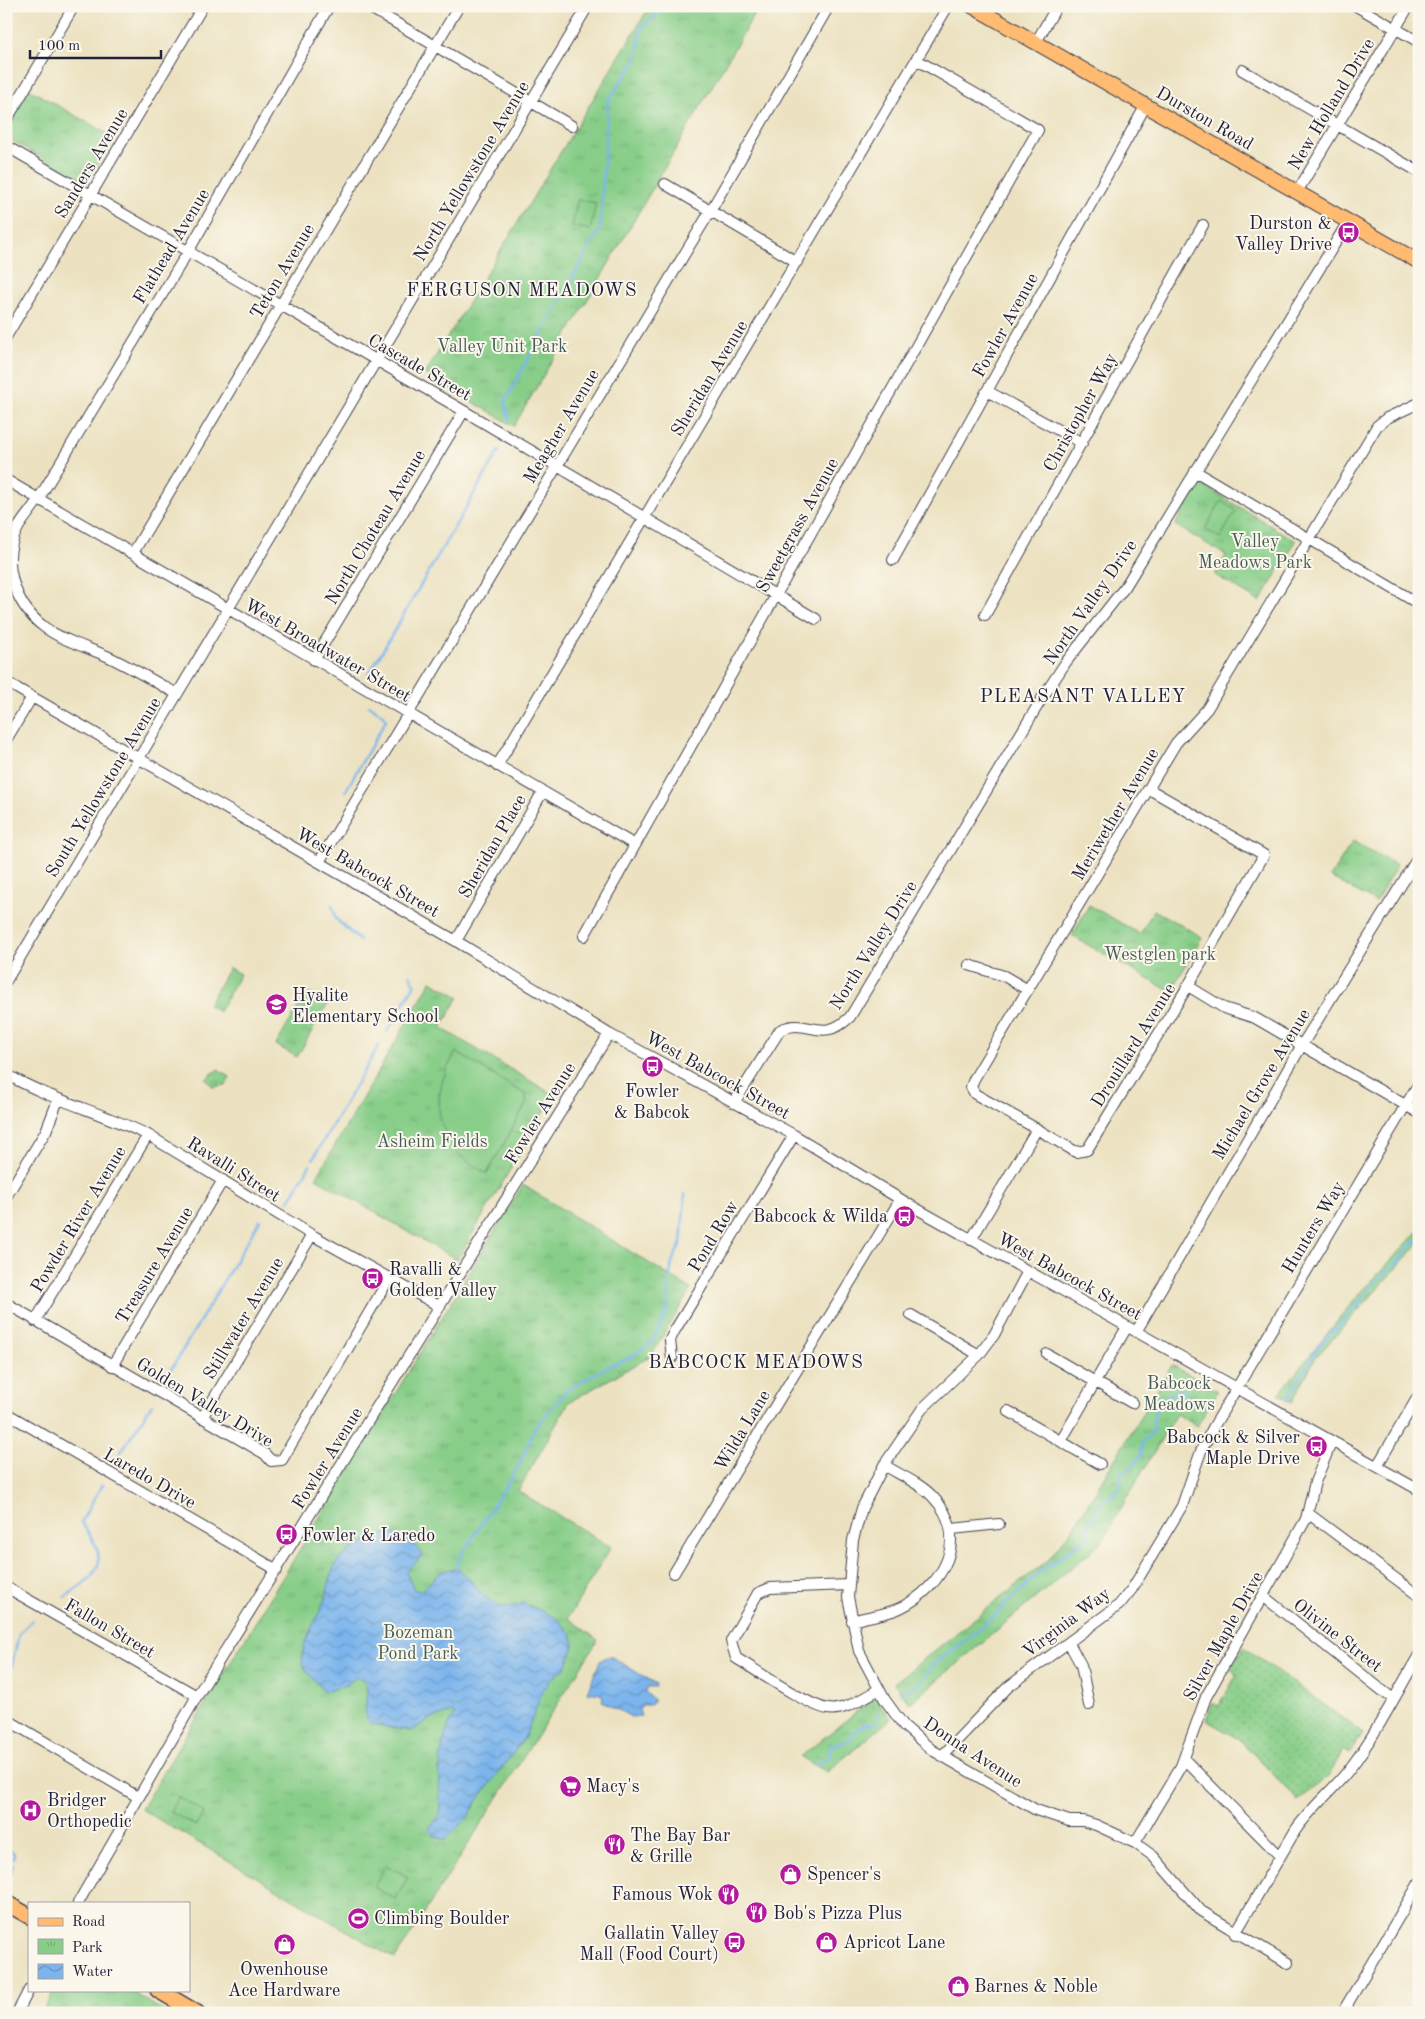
<svg xmlns="http://www.w3.org/2000/svg" width="1425" height="2019" font-family="'Old Standard TT',serif">
  <style>
    .grass { fill: url(#grass-dots); stroke: #557862 }
    .park { fill: url(#park-tufts); stroke: #557862 }
    .pitch { fill: #88ce89; stroke: #557862 }
    .water { fill: url(#water-waves); stroke: #4f6c94 }
    .lines { fill: none; stroke-linecap: round; stroke-linejoin: round }
    .stream { stroke: #7cb5ed; stroke-width: 2.5 }
    .minor-casing { stroke: #403f4f; stroke-width: 12 }
    .major-casing { stroke: #403f4f; stroke-width: 16 }
    .highway-casing { stroke: #403f4f; stroke-width: 18 }
    .minor { stroke: #fff; stroke-width: 10 }
    .major { stroke: #ffbb71; stroke-width: 14 }
    .highway { stroke: #ffbb71; stroke-width: 15 }
    .labels { text-anchor: middle; stroke-width: 4; stroke-linejoin: round; paint-order: stroke }
    .street-label { font-size: 18px; fill: #22223b; stroke: #fbf7ec }
    .poi-label { font-size: 18px; fill: #22223b; stroke: #fbf7ec; text-anchor: start }
    .park-label { font-size: 18px; fill: #465e56; stroke: #fbf7ec }
    .neighbourhood-label { font-size: 19px; letter-spacing: 1px; fill: #22223b; stroke: #fbf7ec }
  </style>
  <defs>
    <pattern id="grass-dots" width="8" height="8" patternUnits="userSpaceOnUse" patternTransform="scale(1.25)"><rect width="8" height="8" fill="#88ce89"/><path d="M2 2h.1M6 6h.1" fill="none" stroke="#75b177" stroke-width="1.8" stroke-linecap="round"/></pattern>
    <pattern id="park-tufts" width="24" height="20" patternUnits="userSpaceOnUse" patternTransform="scale(1.25)"><rect width="24" height="20" fill="#88ce89"/><path d="M3 7l-1-3M5 7V3M7 7l1-3M15 17l-1-3M17 17v-4M19 17l1-3" fill="none" stroke="#75b177"/></pattern>
    <pattern id="water-waves" width="16" height="10" patternUnits="userSpaceOnUse" patternTransform="scale(1.25)"><rect width="16" height="10" fill="#7cb5ed"/><path d="M0 5q4-4 8 0t8 0" fill="none" stroke="#6593c1"/></pattern>
  </defs>
  <rect width="100%" height="100%" fill="#fbf7ec"/>
  <filter id="ink" filterUnits="userSpaceOnUse"><feTurbulence type="fractalNoise" baseFrequency=".02" numOctaves="2"/><feDisplacementMap in="SourceGraphic" scale="10" xChannelSelector="R" yChannelSelector="G"/><feConvolveMatrix kernelMatrix="1 2 1 2 8 2 1 2 1" color-interpolation-filters="sRGB"/></filter>
  <filter id="wash" filterUnits="userSpaceOnUse"><feTurbulence type="fractalNoise" baseFrequency=".0096" numOctaves="4" result="noise"/><feDisplacementMap in="SourceGraphic" scale="20" xChannelSelector="R" yChannelSelector="G"/><feGaussianBlur stdDeviation="1.12" result="paint"/><feColorMatrix in="noise" values="0 0 0 0 0 0 0 0 0 0 0 0 0 0 0 0 0 1.4 0 .05"/><feComposite in="paint" operator="in"/></filter>
  <g filter="url(#wash)">
    <rect width="100%" height="100%" fill="#ece2c1"/>
    <!-- grass -->
    <path class="grass" d="M1244,1647L1363,1733L1350,1753L1343,1750L1329,1776L1298,1800L1240,1740L1206,1720L1212,1703L1219,1706L1237,1674L1230,1669Z"/>
    <!-- park -->
    <path class="park" d="M650,6H759L514,426L425,374Z
      M29,89L113,137L87,183L6,137V128Z
      M1199,483L1296,541L1260,602L1215,575L1226,555L1175,525Z
      M1353,841L1397,865L1376,902L1330,877Z
      M1089,905L1140,934L1154,910L1202,937L1171,992L1072,936Z
      M229,968L240,974L219,1012L208,1005Z
      M431,981L459,997L441,1028L554,1095L457,1260L316,1178Z
      M307,992L328,1003L297,1057L276,1045Z
      M218,1069L230,1077L226,1085L213,1087L206,1079Z
      M523,1185L691,1289L651,1356L569,1402L518,1491L611,1547L568,1618L598,1640L395,1959L141,1809Z
      M1419,1230V1243L1316,1357L1292,1402L1279,1394L1355,1299Z
      M1172,1365L1218,1391L1197,1426L1176,1414L1101,1543L910,1703L894,1683L1048,1560L1073,1528Z
      M875,1697L891,1719L827,1772L800,1757Z
      M55,1990H129L167,2013H95L81,2009L80,2013H42Z"/>
    <!-- pitch -->
    <path class="pitch" d="M578,199L596,203L590,230L572,226Z
      M1221,501L1236,511L1220,538L1205,529Z
      M456,1052L526,1095L527,1102L487,1174C479,1168 468,1163 461,1156C431,1123 434,1088 456,1052Z
      M178,1797L204,1812L196,1826L170,1812Z
      M386,1865L408,1877L395,1899L374,1887Z"/>
    <!-- water -->
    <path class="water" d="M391,1533C406,1538 416,1541 422,1556L406,1572L415,1591L424,1589L438,1573L457,1567C478,1584 491,1619 523,1603L555,1617L571,1633L574,1645L571,1655L566,1667L550,1680L543,1690L525,1737L478,1800L469,1816L445,1840L434,1836L429,1828L437,1819L440,1810C439,1777 437,1743 455,1714L453,1712L430,1719L411,1731L371,1724L366,1719C364,1706 369,1692 365,1680L356,1677L347,1685L324,1692L302,1665C303,1659 302,1653 304,1646C309,1631 318,1617 324,1601C330,1586 329,1571 340,1559C351,1546 374,1537 391,1533Z
      M606,1657H612L656,1684L655,1687H648L645,1692L653,1699V1703L650,1705H643L639,1710L641,1716L631,1717L602,1701L603,1698L601,1694L587,1692L600,1661Z"/>
    <g class="lines">
      <!-- stream -->
      <path class="stream" d="M509,419L505,401L600,228L608,100L637,59L641,28L666,6
        M369,674L499,451
        M345,792L386,720L383,715L369,705
        M332,905L336,919L360,941
        M387,1032L415,984L410,975
        M313,1159L379,1045
        M289,1201L310,1165
        M166,1378L260,1220
        M1287,1400L1319,1345L1346,1318L1354,1307L1358,1306C1363,1290 1389,1271 1401,1258C1408,1251 1410,1243 1419,1240
        M119,1455L152,1404
        M457,1567L460,1557L517,1469L535,1428L568,1389L607,1367L629,1358L653,1341L668,1309L669,1281L672,1262L681,1243L685,1194
        M65,1597C103,1571 110,1562 81,1522L102,1485
        M6,1680L10,1674L19,1634L32,1620
        M900,1693L919,1684L933,1665L981,1628L1041,1571L1089,1536L1088,1520L1097,1514L1102,1501L1111,1496L1121,1486V1473L1131,1468L1141,1455L1142,1443L1153,1431L1154,1413L1167,1396L1181,1389L1191,1400L1205,1406
        M816,1765L831,1756L830,1749L832,1745L851,1740L854,1732L864,1724L871,1725L877,1721L878,1713
        M6,1848L14,1853L13,1859
        M10,1875L13,1865"/>
    </g>
  </g>
  <g filter="url(#ink)">
    <g class="lines">
      <defs>
        <path id="minor" d="M367,6L572,126
          M1356,6L1419,42
          M1036,42L1057,6
          M1242,70L1419,172
          M6,121L74,6
          M6,146L464,411L816,619
          M665,184L797,262
          M1297,192L1409,6
          M6,337L203,6
          M987,391L1082,443
          M1195,471L1419,604
          M6,480L635,845
          M133,553L459,6
          M893,560L1146,105
          M985,615L1203,225
          M314,660L464,411
          M6,682L456,941L609,1034L794,1135L910,1205L1419,1490
          M177,694C154,681 132,668 109,657C87,647 63,641 44,627C14,604 0,561 18,528C24,518 32,509 38,500L189,250L329,6
          M6,740L32,697
          M497,766L948,6
          M319,862L711,210L829,6
          M584,936L1038,130L917,60
          M456,941L542,793
          M969,965L1004,976L1028,990
          M6,981L588,6
          M1188,986L1224,1008L1255,1018L1419,1113
          M6,1074C51,1100 101,1112 148,1135L312,1235L439,1306
          M734,1103L780,1030C807,1016 821,1045 850,1017L1041,700L1066,662L1125,587L1348,222
          M1037,1129L1076,1152L1087,1150L1188,986L1264,855L1149,789
          M6,1197L46,1131L58,1100
          M971,1240L1037,1129L975,1094L971,1087L974,1079L1176,743L1207,709L1377,426L1387,418L1419,403
          M1028,1271L994,1335L979,1355L922,1409L884,1465L862,1508L853,1540L848,1597L859,1651L885,1700L904,1726L932,1750L1036,1810L1069,1821H1083L1096,1825L1135,1843L1153,1856L1201,1911L1288,1963
          M6,1303L265,1454L271,1461L282,1460L390,1277
          M911,1315L979,1355
          M35,1321L148,1135
          M1136,1332L1302,1045L1419,856
          M1047,1354L1132,1403
          M672,1358L670,1340L675,1330L794,1135
          M112,1366L223,1180
          M1008,1411L1100,1464
          M6,1413L277,1570
          M202,1418L312,1235
          M1061,1441L1127,1327
          M1377,1466L1419,1395
          M1309,1514L1419,1596
          M952,1529L999,1524
          M674,1573L900,1200
          M849,1585L770,1588L758,1593L731,1641L736,1658C756,1670 808,1706 828,1709C844,1712 864,1697 878,1690
          M6,1587L197,1696
          M1263,1596L1393,1699
          M852,1621C868,1616 885,1615 900,1608C944,1587 971,1536 933,1497C920,1483 900,1475 884,1465
          M1069,1643L1081,1665L1089,1705
          M6,1719L138,1797
          M942,1756L1008,1687L1119,1605L1132,1589L1182,1506L1201,1451L1214,1426L1419,1083
          M1184,1759L1280,1856
          M1135,1843L1181,1766L1206,1697L1306,1519L1315,1482L1332,1441
          M78,1903L197,1696L609,1034
          M1235,1934L1295,1831C1311,1807 1334,1790 1351,1767C1377,1733 1397,1692 1419,1655
          M17,2013L29,1990
          M1342,2013L1419,1883"/>
        <path id="major" d="M972,6L1419,262"/>
        <path id="highway" d="M6,1903L29,1916
          M158,1990L197,2013"/>
      </defs>
      <!-- minor casing -->
      <use href="#minor" class="minor-casing"/>
      <!-- major casing -->
      <use href="#major" class="major-casing"/>
      <!-- highway casing -->
      <use href="#highway" class="highway-casing"/>
      <!-- minor -->
      <use href="#minor" class="minor"/>
      <!-- major -->
      <use href="#major" class="major"/>
      <!-- highway -->
      <use href="#highway" class="highway"/>
    </g>
  </g>
  <!-- icons -->
  <defs>
    <symbol id="bus-disc" viewBox="-11 -11 22 22"><circle r="9.5" fill="#b5179e" stroke="#fbf7ec"/><path d="M-5-6H5V4H4V6H2V4H-2V6H-4V4H-5ZM-3.5-4V0h7V-4ZM-3.5 1.2v1.5H-2V1.2ZM2 1.2v1.5H3.5V1.2Z" fill="#fff"/></symbol>
    <symbol id="school-disc" viewBox="-11 -11 22 22"><circle r="9.5" fill="#b5179e" stroke="#fbf7ec"/><path d="M0-5L7-2L0 1L-7-2ZM-4 1L0 2.5L4 1V4Q0 6-4 4Z" fill="#fff"/></symbol>
    <symbol id="supermarket-disc" viewBox="-11 -11 22 22"><circle r="9.5" fill="#b5179e" stroke="#fbf7ec"/><path d="M-6-5.5h2.5l.6 2H6L4.5 2H-2.5L-4.4-4H-6ZM-1.5 3.2a1.3 1.3 0 1 0 .1 0ZM3 3.2a1.3 1.3 0 1 0 .1 0Z" fill="#fff"/></symbol>
    <symbol id="hospital-disc" viewBox="-11 -11 22 22"><circle r="9.5" fill="#b5179e" stroke="#fbf7ec"/><path d="M-5-5h3v3.5h4V-5h3V5h-3V1.5h-4V5h-3Z" fill="#fff"/></symbol>
    <symbol id="restaurant-disc" viewBox="-11 -11 22 22"><circle r="9.5" fill="#b5179e" stroke="#fbf7ec"/><path d="M-5-6h1v4h1v-4h1v4h1v-4h1v5L-1.5 .5V6h-2V.5L-5-1ZM5-6V6H3V1.5H1.5Q1.5-4 5-6Z" fill="#fff"/></symbol>
    <symbol id="shop-disc" viewBox="-11 -11 22 22"><circle r="9.5" fill="#b5179e" stroke="#fbf7ec"/><path d="M-5-2.5h2.3a2.7 3.5 0 0 1 5.4 0H5L5.5 6h-11ZM-1.5-2.5h3a1.5 2.3 0 0 0-3 0Z" fill="#fff"/></symbol>
    <symbol id="stadium-disc" viewBox="-11 -11 22 22"><circle r="9.5" fill="#b5179e" stroke="#fbf7ec"/><path d="M0-5a6.5 5 0 1 0 0 10a6.5 5 0 1 0 0-10ZM-3.5-1.8h7v3.6h-7Z" fill="#fff"/></symbol>
  </defs>
  <g fill-rule="evenodd">
    <use href="#bus-disc" x="1336" y="220" width="25" height="25"/>
    <use href="#school-disc" x="264" y="992" width="25" height="25"/>
    <use href="#bus-disc" x="640" y="1054" width="25" height="25"/>
    <use href="#bus-disc" x="892" y="1204" width="25" height="25"/>
    <use href="#bus-disc" x="360" y="1266" width="25" height="25"/>
    <use href="#bus-disc" x="1304" y="1434" width="25" height="25"/>
    <use href="#bus-disc" x="274" y="1522" width="25" height="25"/>
    <use href="#supermarket-disc" x="558" y="1774" width="25" height="25"/>
    <use href="#hospital-disc" x="18" y="1798" width="25" height="25"/>
    <use href="#restaurant-disc" x="602" y="1832" width="25" height="25"/>
    <use href="#shop-disc" x="778" y="1862" width="25" height="25"/>
    <use href="#restaurant-disc" x="716" y="1882" width="25" height="25"/>
    <use href="#restaurant-disc" x="744" y="1900" width="25" height="25"/>
    <use href="#stadium-disc" x="346" y="1906" width="25" height="25"/>
    <use href="#shop-disc" x="814" y="1930" width="25" height="25"/>
    <use href="#bus-disc" x="722" y="1930" width="25" height="25"/>
    <use href="#shop-disc" x="272" y="1932" width="25" height="25"/>
    <use href="#shop-disc" x="946" y="1974" width="25" height="25"/>
  </g>
  <g class="labels">
    <!-- street labels -->
    <g class="street-label">
      <text transform="translate(1331 104) rotate(-59)" y="6">New Holland Drive</text>
      <text transform="translate(1205 118) rotate(30)" y="6">Durston Road</text>
      <text transform="translate(91 163) rotate(-59)" y="6">Sanders Avenue</text>
      <text transform="translate(471 171) rotate(-59)" y="6">North Yellowstone Avenue</text>
      <text transform="translate(171 246) rotate(-59)" y="6">Flathead Avenue</text>
      <text transform="translate(282 271) rotate(-59)" y="6">Teton Avenue</text>
      <text transform="translate(1005 325) rotate(-61)" y="6">Fowler Avenue</text>
      <text transform="translate(420 367) rotate(30)" y="6">Cascade Street</text>
      <text transform="translate(709 378) rotate(-59)" y="6">Sheridan Avenue</text>
      <text transform="translate(1080 412) rotate(-61)" y="6">Christopher Way</text>
      <text transform="translate(561 426) rotate(-59)" y="6">Meagher Avenue</text>
      <text transform="translate(797 525) rotate(-61)" y="6">Sweetgrass Avenue</text>
      <text transform="translate(375 527) rotate(-59)" y="6">North Choteau Avenue</text>
      <text transform="translate(1090 602) rotate(-55)" y="6">North Valley Drive</text>
      <text transform="translate(328 650) rotate(30)" y="6">West Broadwater Street</text>
      <text transform="translate(103 787) rotate(-59)" y="6">South Yellowstone Avenue</text>
      <text transform="translate(1115 814) rotate(-59)" y="6">Meriwether Avenue</text>
      <text transform="translate(492 846) rotate(-60)" y="6">Sheridan Place</text>
      <text transform="translate(368 872) rotate(30)" y="6">West Babcock Street</text>
      <text transform="translate(873 945) rotate(-58)" y="6">North Valley Drive</text>
      <text transform="translate(1133 1045) rotate(-58)" y="6">Drouillard Avenue</text>
      <text transform="translate(718 1075) rotate(29)" y="6">West Babcock Street</text>
      <text transform="translate(1261 1084) rotate(-59)" y="6">Michael Grove Avenue</text>
      <text transform="translate(540 1113) rotate(-58)" y="6">Fowler Avenue</text>
      <text transform="translate(234 1169) rotate(32)" y="6">Ravalli Street</text>
      <text transform="translate(78 1219) rotate(-59)" y="6">Powder River Avenue</text>
      <text transform="translate(1313 1227) rotate(-59)" y="6">Hunters Way</text>
      <text transform="translate(713 1236) rotate(-59)" y="6">Pond Row</text>
      <text transform="translate(154 1265) rotate(-59)" y="6">Treasure Avenue</text>
      <text transform="translate(1070 1276) rotate(29)" y="6">West Babcock Street</text>
      <text transform="translate(243 1318) rotate(-59)" y="6">Stillwater Avenue</text>
      <text transform="translate(205 1402) rotate(31)" y="6">Golden Valley Drive</text>
      <text transform="translate(742 1430) rotate(-59)" y="6">Wilda Lane</text>
      <text transform="translate(327 1458) rotate(-58)" y="6">Fowler Avenue</text>
      <text transform="translate(150 1478) rotate(30)" y="6">Laredo Drive</text>
      <text transform="translate(1066 1622) rotate(-37)" y="6">Virginia Way</text>
      <text transform="translate(110 1628) rotate(30)" y="6">Fallon Street</text>
      <text transform="translate(1338 1635) rotate(38)" y="6">Olivine Street</text>
      <text transform="translate(1223 1636) rotate(-61)" y="6">Silver Maple Drive</text>
      <text transform="translate(973 1752) rotate(33)" y="6">Donna Avenue</text>
    </g>
    <!-- poi labels -->
    <g class="poi-label">
      <text x="1332" y="229" text-anchor="end">Durston &amp;<tspan x="1332" dy="21">Valley Drive</tspan></text>
      <text x="292" y="1001">Hyalite<tspan x="292" dy="21">Elementary School</tspan></text>
      <text x="652" y="1097" text-anchor="middle">Fowler<tspan x="652" dy="21">&amp; Babcok</tspan></text>
      <text x="888" y="1222" text-anchor="end">Babcock &amp; Wilda</text>
      <text x="389" y="1275">Ravalli &amp;<tspan x="389" dy="21">Golden Valley</tspan></text>
      <text x="1300" y="1443" text-anchor="end">Babcock &amp; Silver<tspan x="1300" dy="21">Maple Drive</tspan></text>
      <text x="302" y="1541">Fowler &amp; Laredo</text>
      <text x="586" y="1792">Macy's</text>
      <text x="47" y="1806">Bridger<tspan x="47" dy="21">Orthopedic</tspan></text>
      <text x="630" y="1841">The Bay Bar<tspan x="630" dy="21">&amp; Grille</tspan></text>
      <text x="807" y="1880">Spencer's</text>
      <text x="713" y="1900" text-anchor="end">Famous Wok</text>
      <text x="773" y="1919">Bob's Pizza Plus</text>
      <text x="374" y="1924">Climbing Boulder</text>
      <text x="719" y="1939" text-anchor="end">Gallatin Valley<tspan x="719" dy="21">Mall (Food Court)</tspan></text>
      <text x="843" y="1948">Apricot Lane</text>
      <text x="284" y="1975" text-anchor="middle">Owenhouse<tspan x="284" dy="21">Ace Hardware</tspan></text>
      <text x="974" y="1992">Barnes &amp; Noble</text>
    </g>
    <!-- park labels -->
    <g class="park-label">
      <text x="502" y="352">Valley Unit Park</text>
      <text x="1255" y="547">Valley<tspan x="1255" dy="21">Meadows Park</tspan></text>
      <text x="1160" y="960">Westglen park</text>
      <text x="432" y="1147">Asheim Fields</text>
      <text x="1179" y="1389">Babcock<tspan x="1179" dy="21">Meadows</tspan></text>
      <text x="418" y="1638">Bozeman<tspan x="418" dy="21">Pond Park</tspan></text>
    </g>
    <!-- neighbourhood labels -->
    <g class="neighbourhood-label">
      <text x="522" y="296">FERGUSON MEADOWS</text>
      <text x="1083" y="702">PLEASANT VALLEY</text>
      <text x="756" y="1368">BABCOCK MEADOWS</text>
    </g>
  </g>
  <!-- margin -->
  <rect width="1425" height="2019" fill="none" stroke="#fbf7ec" stroke-width="25"/>
  <!-- legend -->
  <rect x="28" y="1902" width="162" height="90" fill="#fbf7ec" stroke="#a4a2a5"/>
  <rect x="38" y="1918" width="25" height="8" fill="#ffbb71" stroke="#a4a2a5"/>
  <text x="72" y="1926" font-size="15" fill="#22223b">Road</text>
  <rect x="38" y="1939" width="25" height="15" fill="url(#park-tufts)" stroke="#a4a2a5"/>
  <text x="72" y="1952" font-size="15" fill="#22223b">Park</text>
  <rect x="38" y="1964" width="25" height="15" fill="url(#water-waves)" stroke="#a4a2a5"/>
  <text x="72" y="1976" font-size="15" fill="#22223b">Water</text>
  <!-- scale -->
  <path d="M30 50v8h131v-8" fill="none" stroke="#22223b" stroke-width="2.5"/>
  <text x="38" y="50" font-size="15" fill="#22223b" stroke="#fbf7ec" stroke-width="4" paint-order="stroke">100 m</text>
</svg>
